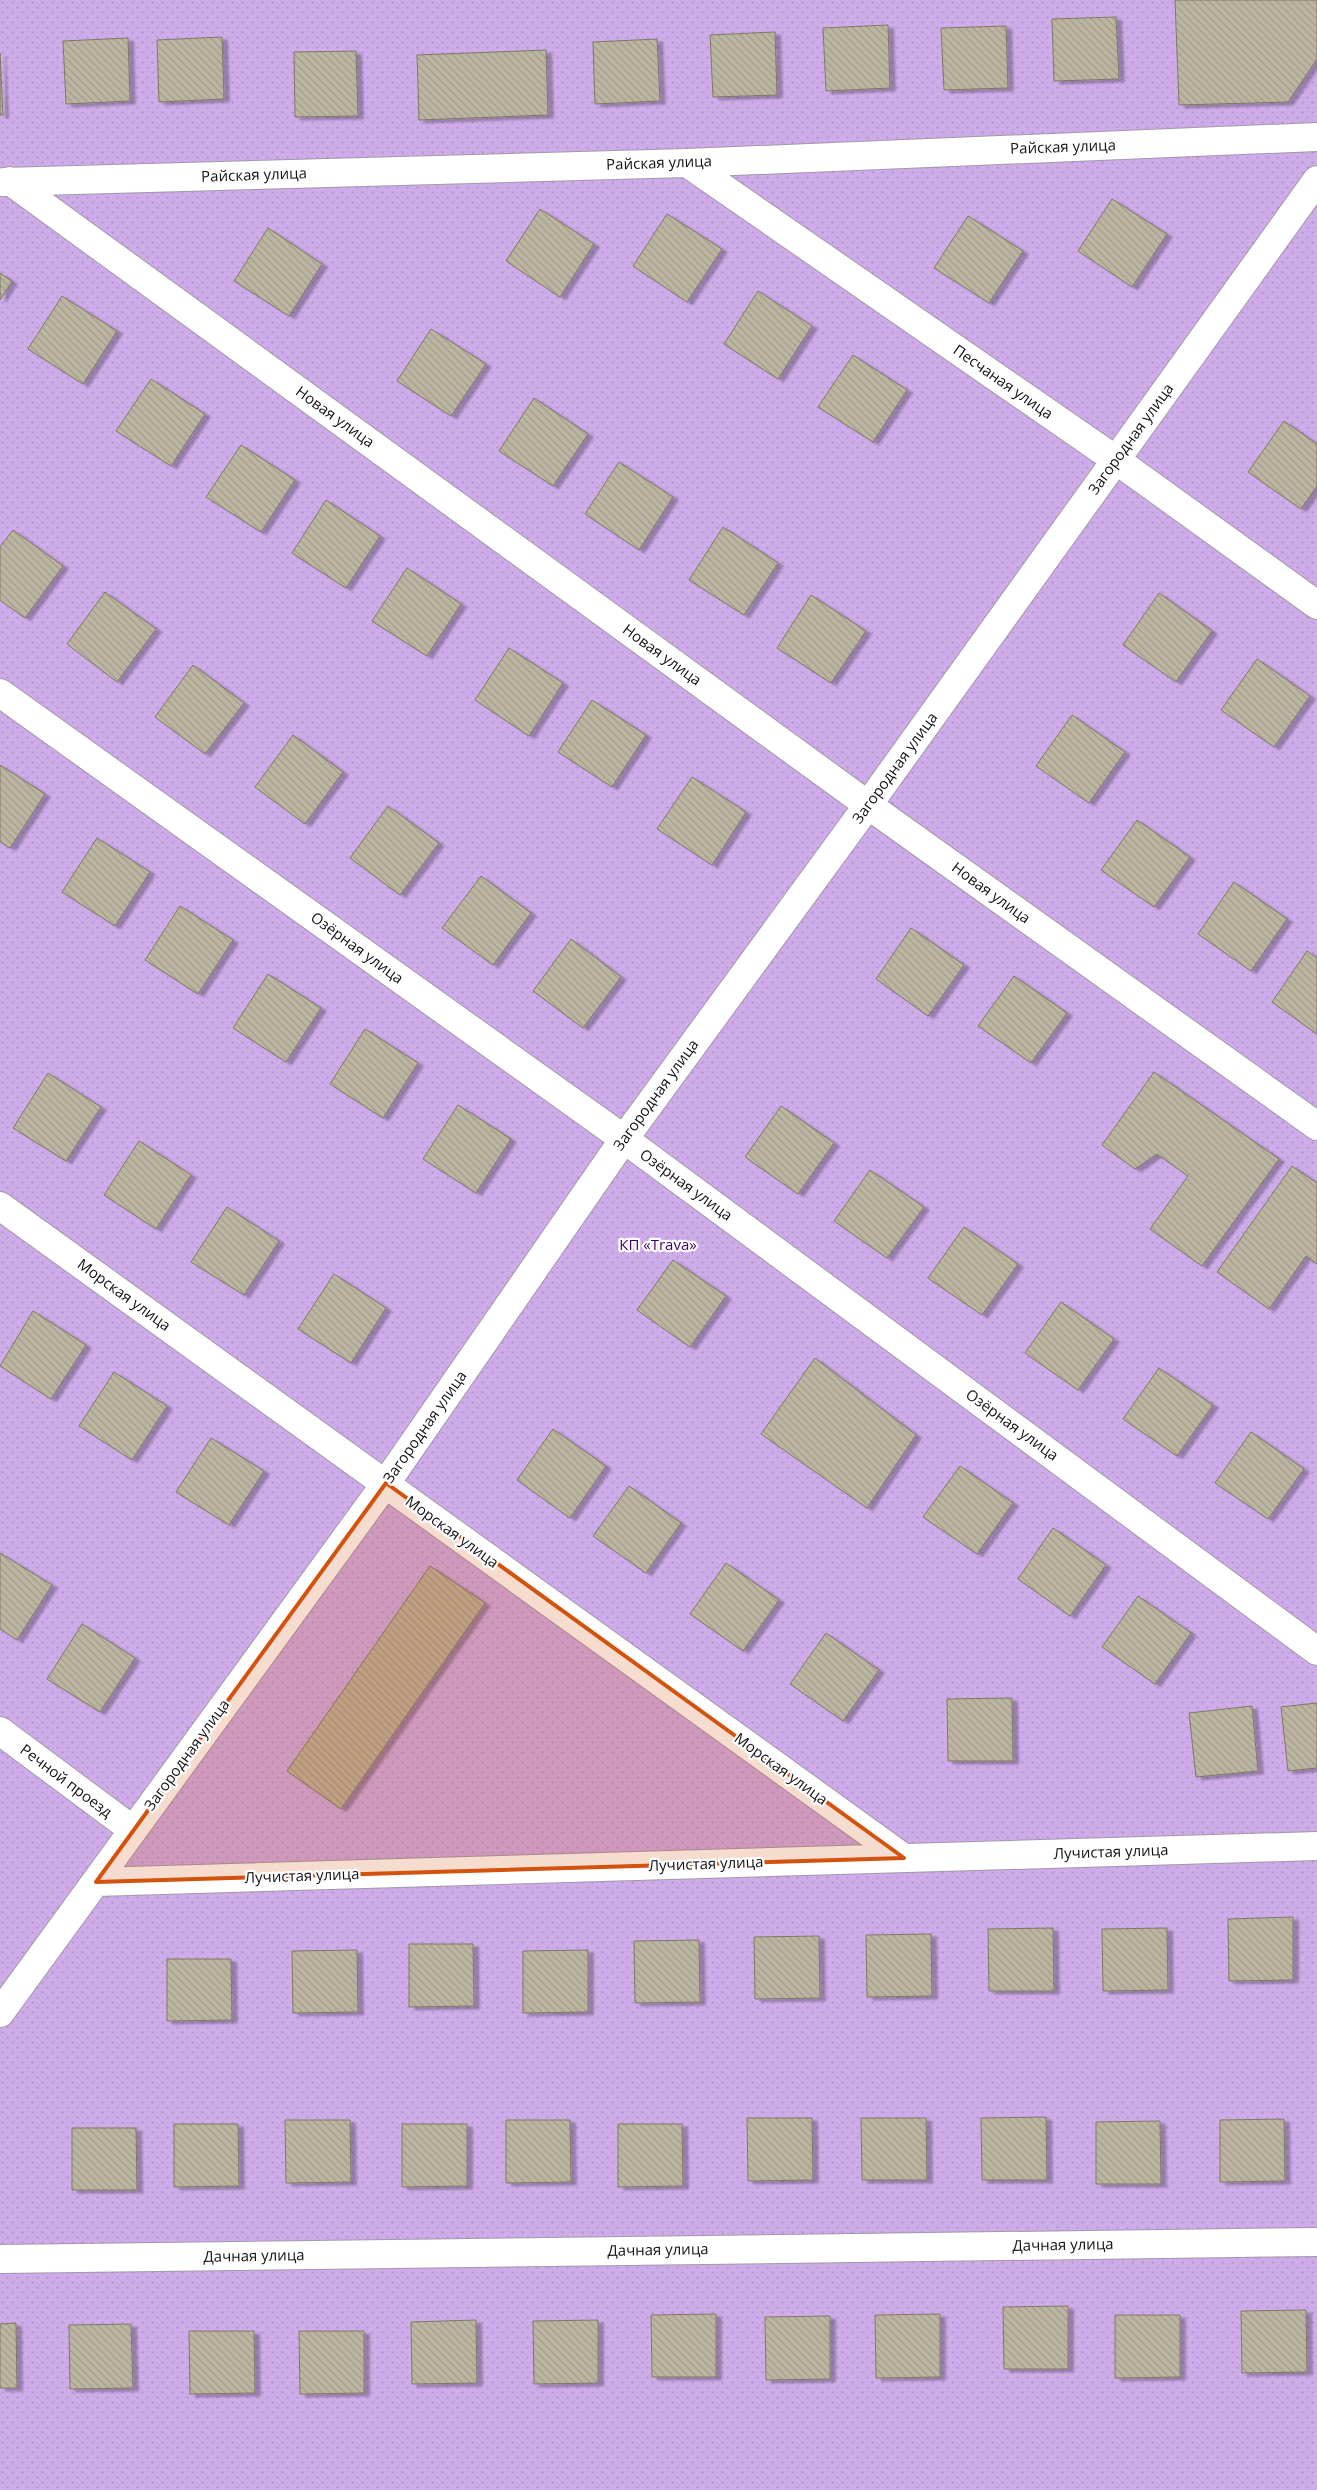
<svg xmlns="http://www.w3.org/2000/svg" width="1317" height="2490" font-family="'Open Sans',sans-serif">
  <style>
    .park { fill: url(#park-dots) }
    .building { fill: url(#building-back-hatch); stroke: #7e7865; filter: url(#shadow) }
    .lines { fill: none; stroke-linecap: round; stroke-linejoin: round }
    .street-casing { stroke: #a298aa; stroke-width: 30 }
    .street { stroke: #fff; stroke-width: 28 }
    .marked { fill: #d3520d; fill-opacity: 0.2; stroke: #d3520d; stroke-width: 4; stroke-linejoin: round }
    .labels { text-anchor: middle; stroke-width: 4.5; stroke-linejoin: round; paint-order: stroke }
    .street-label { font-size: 15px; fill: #141117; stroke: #fff }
    .park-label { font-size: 15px; fill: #440065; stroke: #fff }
  </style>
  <defs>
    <pattern id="park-dots" width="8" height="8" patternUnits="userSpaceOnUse" patternTransform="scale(1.25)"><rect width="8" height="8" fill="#ceace9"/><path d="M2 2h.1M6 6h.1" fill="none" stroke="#b093c7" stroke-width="1.8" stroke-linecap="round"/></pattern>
    <pattern id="building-back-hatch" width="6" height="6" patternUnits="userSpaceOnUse" patternTransform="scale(1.25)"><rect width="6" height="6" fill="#bcb5a1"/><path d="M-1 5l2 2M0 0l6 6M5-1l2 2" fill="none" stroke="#a19b8a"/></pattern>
    <filter id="shadow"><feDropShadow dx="5.5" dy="3" stdDeviation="1" flood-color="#0004"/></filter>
  </defs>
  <rect width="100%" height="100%" fill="#e5dbef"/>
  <!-- park -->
  <path class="park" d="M0,0H1317V2490H0Z"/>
  <!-- building -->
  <path class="building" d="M1175,0H1317V59L1288,102L1179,105Z
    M1116,17L1119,79L1054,81L1052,19Z
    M888,25L890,88L826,91L823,28Z
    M1006,26L1008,88L944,90L941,28Z
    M775,32L777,95L713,97L710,35Z
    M222,37L224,99L159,102L157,40Z
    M128,38L130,101L66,104L63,41Z
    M657,39L660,101L595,104L593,42Z
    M546,50L548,115L419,120L417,55Z
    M356,51L358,116L295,117L294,52Z
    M0,53L3,115H0Z
    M1112,199L1167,234L1132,287L1078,251Z
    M540,209L594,244L560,297L506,261Z
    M667,214L722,249L687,302L633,266Z
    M968,216L1023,251L989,303L934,268Z
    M268,228L322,264L289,316L234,281Z
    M0,273L12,281L0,300Z
    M758,291L812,326L778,379L724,344Z
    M62,296L117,331L83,384L28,349Z
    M431,329L486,364L451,416L397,381Z
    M853,355L907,390L873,442L818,407Z
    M151,379L205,414L171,466L116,431Z
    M534,398L588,434L553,486L499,451Z
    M1284,421L1317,444V486L1301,509L1248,472Z
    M241,445L295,480L261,532L206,497Z
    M619,462L673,497L639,550L585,514Z
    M326,500L380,536L346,588L292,553Z
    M723,527L778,563L744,615L689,580Z
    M13,530L63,566L25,618L0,600V547Z
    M407,568L461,604L427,656L372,621Z
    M105,592L156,629L117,682L67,644Z
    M1159,593L1212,631L1176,682L1123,645Z
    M811,595L866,631L831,683L777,648Z
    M509,648L563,683L529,736L475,700Z
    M1257,659L1310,696L1274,747L1221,710Z
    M193,665L244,703L205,754L155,717Z
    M592,700L646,735L612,787L558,752Z
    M1072,715L1125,752L1089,803L1036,766Z
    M293,735L343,772L305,824L255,787Z
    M0,765L45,794L10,848L0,842Z
    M692,777L746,812L712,865L657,829Z
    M388,806L439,843L400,895L350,858Z
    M1137,820L1190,857L1154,907L1101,870Z
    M97,838L150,872L115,926L62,892Z
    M481,876L531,913L493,965L442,928Z
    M1234,882L1287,919L1251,971L1198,934Z
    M180,906L233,940L198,994L145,960Z
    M911,928L964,965L928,1016L876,979Z
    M571,939L621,977L583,1028L533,991Z
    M1307,951L1317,958V1034L1272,1002Z
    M268,974L321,1008L286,1062L233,1028Z
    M1014,976L1067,1013L1031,1063L978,1026Z
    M365,1029L418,1063L383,1118L330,1084Z
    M1154,1072L1279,1159L1202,1266L1150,1229L1188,1176L1157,1154L1135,1169L1102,1145Z
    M48,1073L101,1107L66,1161L13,1128Z
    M458,1105L511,1139L476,1193L423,1159Z
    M781,1106L834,1143L798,1194L745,1157Z
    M139,1141L191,1175L156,1229L104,1195Z
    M1292,1166L1317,1183V1264L1306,1256L1269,1309L1217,1272Z
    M870,1170L924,1207L887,1258L834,1221Z
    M227,1207L279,1241L244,1295L191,1262Z
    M964,1227L1018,1264L982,1315L928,1278Z
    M673,1260L726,1296L690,1347L637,1310Z
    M334,1274L386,1308L351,1363L298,1329Z
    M1061,1302L1114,1339L1078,1390L1025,1353Z
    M33,1311L86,1345L51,1399L0,1366Z
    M815,1358L916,1435L867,1508L761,1434Z
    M1159,1368L1213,1405L1177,1456L1123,1419Z
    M114,1372L167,1406L132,1460L79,1426Z
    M553,1429L606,1466L570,1518L517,1480Z
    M1251,1432L1304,1469L1268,1519L1215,1483Z
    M211,1438L264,1471L229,1525L176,1492Z
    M960,1466L1013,1503L977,1554L923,1517Z
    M629,1486L681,1523L646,1573L593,1536Z
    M1053,1528L1106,1565L1070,1616L1018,1579Z
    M0,1553L52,1585L17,1640L0,1629Z
    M726,1563L779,1600L743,1651L690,1614Z
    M430,1566L485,1603L341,1809L287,1771Z
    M1138,1596L1191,1633L1155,1684L1102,1647Z
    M82,1624L135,1658L100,1712L47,1679Z
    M826,1633L879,1670L843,1721L790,1684Z
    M1012,1698L1013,1761H948L947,1699Z
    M1317,1703V1768L1288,1771L1281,1707Z
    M1252,1706L1258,1771L1196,1777L1189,1713Z
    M1293,1917V1980L1229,1981L1228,1919Z
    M1053,1928L1054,1991H989L988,1929Z
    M1167,1928L1168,1990L1103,1991L1102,1929Z
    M931,1934L932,1996L867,1997L866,1935Z
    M819,1936L820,1998L755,1999L754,1937Z
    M699,1940L700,2002L635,2003L634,1941Z
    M409,1944H473L474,2006L409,2007Z
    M357,1950L358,2012L293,2013L292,1951Z
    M588,1950V2012L523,2013V1951Z
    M167,1959H231L232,2020L167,2021Z
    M1046,2117L1047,2180H982L981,2118Z
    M747,2118H812L813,2180L748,2181Z
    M861,2118H926L927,2180H862Z
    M1284,2119L1285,2181L1220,2182V2120Z
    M285,2120H350L351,2182L286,2183Z
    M506,2120H570L571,2182L506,2183Z
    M1160,2121L1161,2184H1096V2122Z
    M174,2124H238L239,2186L174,2187Z
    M402,2124H467V2186L402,2187Z
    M618,2124H682L683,2186L618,2187Z
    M72,2128H136L137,2190H72Z
    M1068,2306V2369H1004L1003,2307Z
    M1306,2310L1307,2372L1242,2373L1241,2311Z
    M716,2314V2377H652L651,2315Z
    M940,2314V2377L876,2378L875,2315Z
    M1115,2315H1180V2377L1115,2378Z
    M830,2316V2379L766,2380L765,2317Z
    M476,2320L477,2383L412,2384L411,2322Z
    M598,2320V2383L534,2384L533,2321Z
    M16,2323L17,2388H0V2324Z
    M131,2324L133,2388L70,2389L69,2325Z
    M189,2331H254L255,2393L190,2394Z
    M299,2331H364V2393L300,2394Z"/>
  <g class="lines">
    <defs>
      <path id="street" d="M687,163L1116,460L1317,605
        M10,181L868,805L1317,1126
        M4,182L687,163L1317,137
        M0,693L624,1139L1317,1651
        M0,1206L904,1858
        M0,1731L133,1830
        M96,1882L1317,1846
        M0,2013L386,1483L624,1139L868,805L1317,180
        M0,2259L1317,2242"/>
    </defs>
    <!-- street casing -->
    <use href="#street" class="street-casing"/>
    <!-- street -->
    <use href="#street" class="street"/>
  </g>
  <!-- marked area -->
  <path class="marked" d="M386,1483L904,1858L96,1882Z"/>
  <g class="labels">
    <!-- street labels -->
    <g class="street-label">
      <text transform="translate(1063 147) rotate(-2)" y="5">Райская улица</text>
      <text transform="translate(659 163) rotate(-2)" y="5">Райская улица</text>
      <text transform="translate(254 175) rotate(-2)" y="5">Райская улица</text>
      <text transform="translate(1003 382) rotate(35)" y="5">Песчаная улица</text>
      <text transform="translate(335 417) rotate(36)" y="5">Новая улица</text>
      <text transform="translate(1131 439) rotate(-54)" y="5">Загородная улица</text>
      <text transform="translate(662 655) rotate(36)" y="5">Новая улица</text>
      <text transform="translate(895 768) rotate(-54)" y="5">Загородная улица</text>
      <text transform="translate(991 893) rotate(36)" y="5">Новая улица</text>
      <text transform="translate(357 948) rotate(36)" y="5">Озёрная улица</text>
      <text transform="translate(656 1095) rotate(-54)" y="5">Загородная улица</text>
      <text transform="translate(686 1185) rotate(36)" y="5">Озёрная улица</text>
      <text transform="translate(124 1295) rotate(36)" y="5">Морская улица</text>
      <text transform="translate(1012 1425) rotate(36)" y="5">Озёрная улица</text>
      <text transform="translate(425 1427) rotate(-55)" y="5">Загородная улица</text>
      <text transform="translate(452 1532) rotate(36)" y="5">Морская улица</text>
      <text transform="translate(187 1755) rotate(-54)" y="5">Загородная улица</text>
      <text transform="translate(781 1769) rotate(36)" y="5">Морская улица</text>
      <text transform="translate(66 1781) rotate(37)" y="5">Речной проезд</text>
      <text transform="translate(1111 1852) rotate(-2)" y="5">Лучистая улица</text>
      <text transform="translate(706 1864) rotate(-2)" y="5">Лучистая улица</text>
      <text transform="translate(302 1876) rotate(-2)" y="5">Лучистая улица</text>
      <text transform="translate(1063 2245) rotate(-1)" y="5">Дачная улица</text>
      <text transform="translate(658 2250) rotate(-1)" y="5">Дачная улица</text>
      <text transform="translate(254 2256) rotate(-1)" y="5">Дачная улица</text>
    </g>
    <!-- park labels -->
    <g class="park-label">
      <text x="658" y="1250">КП «Trava»</text>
    </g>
  </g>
</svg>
